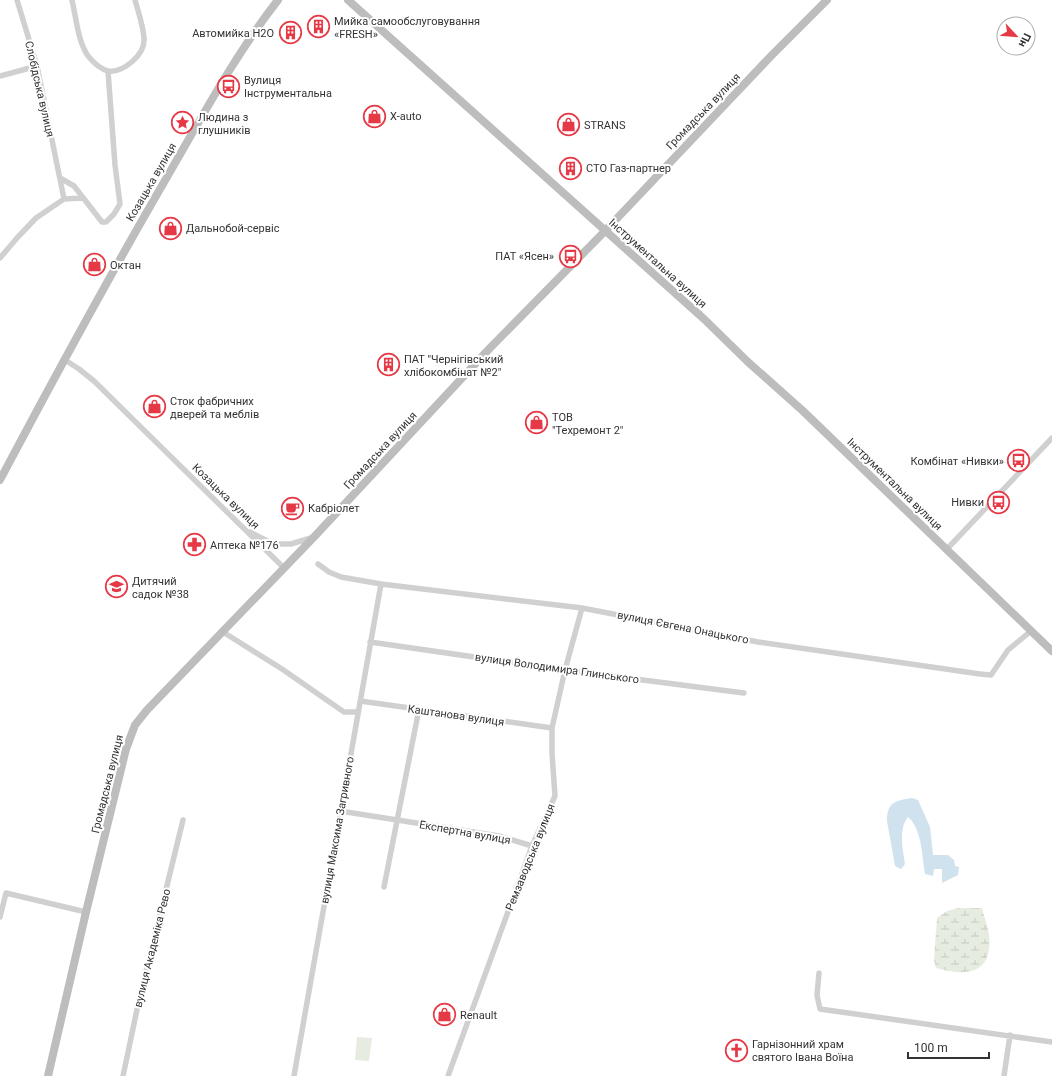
<svg xmlns="http://www.w3.org/2000/svg" width="1052" height="1076" font-family="Roboto,sans-serif">
  <style>
    .wetland { fill: url(#wetland-marsh) }
    .pitch { fill: #e6ecdf }
    .water { fill: #cfe2ee }
    .lines { fill: none; stroke-linecap: round; stroke-linejoin: round }
    .street { stroke: #d0d0d0; stroke-width: 5.5 }
    .secondary { stroke: #bdbdbd; stroke-width: 8 }
    .labels { text-anchor: middle; stroke-width: 4; stroke-linejoin: round; paint-order: stroke }
    .poi-label { font-size: 11px; fill: #333; stroke: #fff; text-anchor: start }
    .street-label { font-size: 11px; fill: #333; stroke: #fff }
  </style>
  <defs>
    <pattern id="wetland-marsh" width="20" height="14" patternUnits="userSpaceOnUse"><rect width="20" height="14" fill="#e6ecdf"/><path d="M1 5h8M5 5V1M11 12h8M15 12V8" fill="none" stroke="#c6cbc0"/></pattern>
  </defs>
  <rect width="100%" height="100%" fill="#fff"/>
  <!-- wetland -->
  <path class="wetland" d="M958,908H982C984,917 988,926 989,935C993,974 967,977 936,968L934,960L937,918L947,911Z"/>
  <!-- pitch -->
  <path class="pitch" d="M357,1037L372,1038L369,1061L355,1060Z"/>
  <!-- water -->
  <path class="water" d="M912,798L918,800L930,827L933,855H948L954,860L955,866L959,867L958,875L942,883V869H934L933,876L925,874C922,857 922,828 908,817C898,829 903,850 905,864L901,869L895,866L887,821C887,802 895,801 912,798Z"/>
  <g class="lines">
    <!-- street -->
    <path class="street" d="M17,0L37,66L64,199
      M72,0C76,17 78,42 88,56C93,62 100,69 108,71C123,73 145,55 144,39C144,30 138,10 135,0
      M0,76L37,66
      M60,178L74,186L102,222H106L114,214L120,204L115,165L108,71
      M0,258L17,238L36,218L64,199L83,198
      M65,360L79,369L94,381L284,568
      M250,532L273,544H291L314,537
      M947,549L1052,438
      M318,564L329,572L341,577L381,584L582,608L758,642L980,674L991,675L1008,650L1031,631
      M223,632L282,669L344,712H358
      M370,642L565,670L744,693
      M360,701L552,728
      M340,811L499,836L532,846
      M384,887L419,709
      M0,917L6,893L86,912
      M819,973L817,995L820,1009L1052,1042
      M123,1076L139,1000L183,820
      M294,1076L381,584
      M448,1076L532,846L555,796L552,753V728L565,670L582,608
      M1004,1076L1010,1035"/>
    <!-- secondary -->
    <path class="secondary" d="M348,0L704,319L748,362L803,411L1052,651
      M0,480C54,378 109,277 167,177C202,117 235,55 278,0
      M48,1076L86,912L126,749L135,725L147,710L314,537L490,348L606,230L772,55L827,0"/>
  </g>
  <!-- icons -->
  <defs>
    <symbol id="building-ring" viewBox="-11 -11 22 22"><circle r="9.5" fill="#fff" stroke="#e63946" stroke-width="1.5"/><path d="M-4-6H4V6H1V3H-1V6H-4ZM-2.5-4.3h1.7v1.8h-1.7ZM.8-4.3h1.7v1.8H.8ZM-2.5-1h1.7V.8h-1.7ZM.8-1h1.7V.8H.8Z" fill="#e63946"/></symbol>
    <symbol id="bus-ring" viewBox="-11 -11 22 22"><circle r="9.5" fill="#fff" stroke="#e63946" stroke-width="1.5"/><path d="M-5-6H5V4H4V6H2V4H-2V6H-4V4H-5ZM-3.5-4V0h7V-4ZM-3.5 1.2v1.5H-2V1.2ZM2 1.2v1.5H3.5V1.2Z" fill="#e63946"/></symbol>
    <symbol id="shop-ring" viewBox="-11 -11 22 22"><circle r="9.5" fill="#fff" stroke="#e63946" stroke-width="1.5"/><path d="M-5-2.5h2.3a2.7 3.5 0 0 1 5.4 0H5L5.5 6h-11ZM-1.5-2.5h3a1.5 2.3 0 0 0-3 0Z" fill="#e63946"/></symbol>
    <symbol id="sight-ring" viewBox="-11 -11 22 22"><circle r="9.5" fill="#fff" stroke="#e63946" stroke-width="1.5"/><path d="M0-6L1.8-2.2L6-1.7L2.9 1.2L3.7 5.4L0 3.3L-3.7 5.4L-2.9 1.2L-6-1.7L-1.8-2.2Z" fill="#e63946"/></symbol>
    <symbol id="cafe-ring" viewBox="-11 -11 22 22"><circle r="9.5" fill="#fff" stroke="#e63946" stroke-width="1.5"/><path d="M-5.5-4.5H6V0H3Q3 3.5 0 3.5H-2.5Q-5.5 3.5-5.5 0ZM3-3.2v2h1.7v-2ZM-6 4.5H4V6H-6Z" fill="#e63946"/></symbol>
    <symbol id="pharmacy-ring" viewBox="-11 -11 22 22"><circle r="9.5" fill="#fff" stroke="#e63946" stroke-width="1.5"/><path d="M-2-6h4v4h4v4h-4v4h-4v-4h-4v-4h4Z" fill="#e63946"/></symbol>
    <symbol id="school-ring" viewBox="-11 -11 22 22"><circle r="9.5" fill="#fff" stroke="#e63946" stroke-width="1.5"/><path d="M0-5L7-2L0 1L-7-2ZM-4 1L0 2.5L4 1V4Q0 6-4 4Z" fill="#e63946"/></symbol>
    <symbol id="church-ring" viewBox="-11 -11 22 22"><circle r="9.5" fill="#fff" stroke="#e63946" stroke-width="1.5"/><path d="M-1.2-6h2.4v3.5h3.3v2.4h-3.3V6h-2.4V-.1h-3.3v-2.4h3.3Z" fill="#e63946"/></symbol>
  </defs>
  <g fill-rule="evenodd">
    <use href="#building-ring" x="306" y="14" width="25" height="25"/>
    <use href="#building-ring" x="278" y="20" width="25" height="25"/>
    <use href="#bus-ring" x="216" y="74" width="25" height="25"/>
    <use href="#shop-ring" x="362" y="104" width="25" height="25"/>
    <use href="#sight-ring" x="170" y="110" width="25" height="25"/>
    <use href="#shop-ring" x="556" y="112" width="25" height="25"/>
    <use href="#building-ring" x="558" y="156" width="25" height="25"/>
    <use href="#shop-ring" x="158" y="216" width="25" height="25"/>
    <use href="#bus-ring" x="558" y="244" width="25" height="25"/>
    <use href="#shop-ring" x="82" y="252" width="25" height="25"/>
    <use href="#building-ring" x="376" y="352" width="25" height="25"/>
    <use href="#shop-ring" x="142" y="394" width="25" height="25"/>
    <use href="#shop-ring" x="524" y="410" width="25" height="25"/>
    <use href="#bus-ring" x="1006" y="448" width="25" height="25"/>
    <use href="#bus-ring" x="986" y="490" width="25" height="25"/>
    <use href="#cafe-ring" x="280" y="496" width="25" height="25"/>
    <use href="#pharmacy-ring" x="182" y="532" width="25" height="25"/>
    <use href="#school-ring" x="104" y="574" width="25" height="25"/>
    <use href="#shop-ring" x="432" y="1002" width="25" height="25"/>
    <use href="#church-ring" x="724" y="1038" width="25" height="25"/>
  </g>
  <g class="labels">
    <!-- poi labels -->
    <g class="poi-label">
      <text x="334" y="25">Мийка самообслуговування<tspan x="334" dy="13">«FRESH»</tspan></text>
      <text x="274" y="37" text-anchor="end">Автомийка H2O</text>
      <text x="244" y="84">Вулиця<tspan x="244" dy="13">Інструментальна</tspan></text>
      <text x="390" y="120">X-auto</text>
      <text x="198" y="121">Людина з<tspan x="198" dy="13">глушників</tspan></text>
      <text x="584" y="129">STRANS</text>
      <text x="586" y="172">СТО Газ-партнер</text>
      <text x="186" y="232">Дальнобой-сервіс</text>
      <text x="554" y="260" text-anchor="end">ПАТ «Ясен»</text>
      <text x="110" y="269">Октан</text>
      <text x="404" y="363">ПАТ "Чернігівський<tspan x="404" dy="13">хлібокомбінат №2"</tspan></text>
      <text x="170" y="405">Сток фабричних<tspan x="170" dy="13">дверей та меблів</tspan></text>
      <text x="552" y="421">ТОВ<tspan x="552" dy="13">"Техремонт 2"</tspan></text>
      <text x="1004" y="465" text-anchor="end">Комбінат «Нивки»</text>
      <text x="984" y="506" text-anchor="end">Нивки</text>
      <text x="308" y="512">Кабріолет</text>
      <text x="210" y="549">Аптека №176</text>
      <text x="132" y="585">Дитячий<tspan x="132" dy="13">садок №38</tspan></text>
      <text x="460" y="1019">Renault</text>
      <text x="752" y="1048">Гарнізонний храм<tspan x="752" dy="13">святого Івана Воїна</tspan></text>
    </g>
    <!-- street labels -->
    <g class="street-label">
      <text transform="translate(40 89) rotate(77)" y="4">Слобідська вулиця</text>
      <text transform="translate(703 111) rotate(-46)" y="4">Громадська вулиця</text>
      <text transform="translate(151 182) rotate(-60)" y="4">Козацька вулиця</text>
      <text transform="translate(658 263) rotate(42)" y="4">Інструментальна вулиця</text>
      <text transform="translate(380 450) rotate(-47)" y="4">Громадська вулиця</text>
      <text transform="translate(895 484) rotate(44)" y="4">Інструментальна вулиця</text>
      <text transform="translate(226 496) rotate(44)" y="4">Козацька вулиця</text>
      <text transform="translate(683 627) rotate(11)" y="4">вулиця Євгена Онацького</text>
      <text transform="translate(557 668) rotate(8)" y="4">вулиця Володимира Глинського</text>
      <text transform="translate(456 715) rotate(8)" y="4">Каштанова вулиця</text>
      <text transform="translate(107 784) rotate(-76)" y="4">Громадська вулиця</text>
      <text transform="translate(337 830) rotate(-80)" y="4">вулиця Максима Загривного</text>
      <text transform="translate(465 832) rotate(10)" y="4">Експертна вулиця</text>
      <text transform="translate(530 857) rotate(-68)" y="4">Ремзаводська вулиця</text>
      <text transform="translate(152 948) rotate(-76)" y="4">вулиця Академіка Рево</text>
    </g>
  </g>
  <!-- north arrow -->
  <g transform="translate(1016 36) rotate(116)"><circle r="19" fill="#ffffff" stroke="#adadad"/>
  <path d="M0-3L7 15L0 10L-7 15Z" fill="#e63946"/>
  <text y="-6" font-size="11" font-weight="bold" text-anchor="middle" fill="#333333">Пн</text>
  </g>
  <!-- scale -->
  <path d="M908 1052v6h81v-6" fill="none" stroke="#333333" stroke-width="2"/>
  <text x="914" y="1052" font-size="12" fill="#333333" stroke="#ffffff" stroke-width="3" paint-order="stroke">100 m</text>
</svg>
